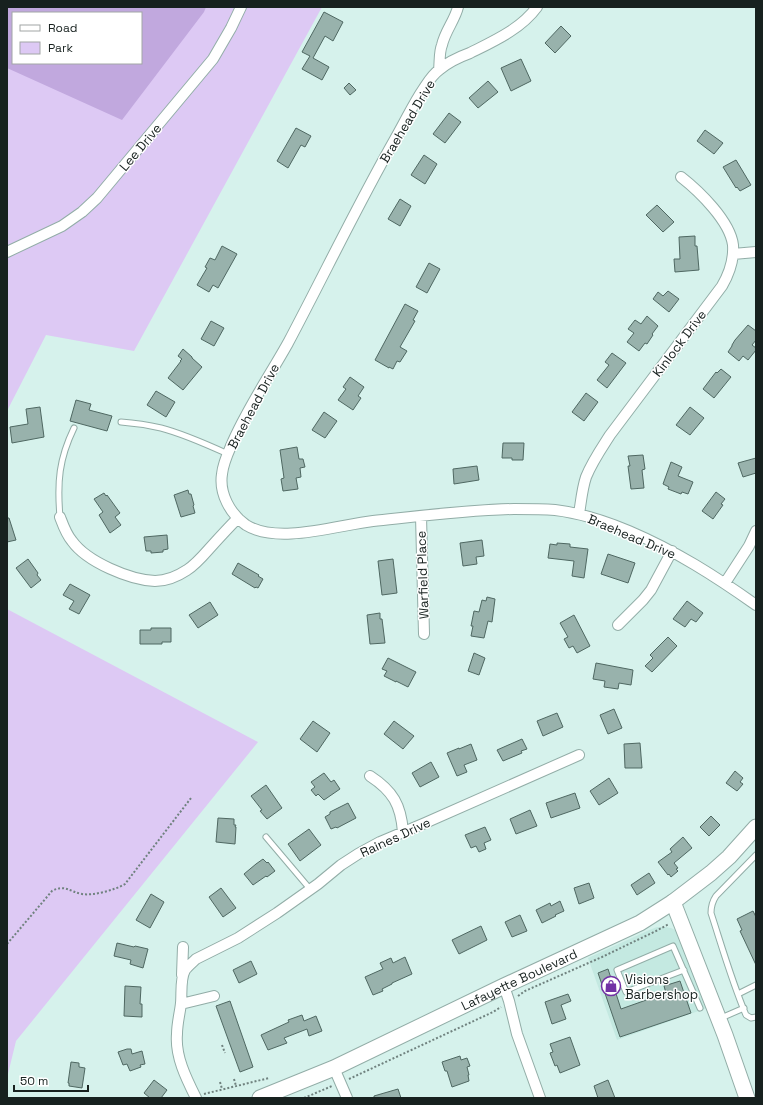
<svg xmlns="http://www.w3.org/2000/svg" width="763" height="1105" font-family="'Space Grotesk',sans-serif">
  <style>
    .built { fill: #c4e9e1 }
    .green { fill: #ddc9f4; fill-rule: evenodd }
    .forest { fill: #c1a8de; fill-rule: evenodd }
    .building { fill: #98b2ac; stroke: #4f6862 }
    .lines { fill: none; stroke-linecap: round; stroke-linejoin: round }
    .lane-casing { stroke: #92ada7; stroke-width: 7 }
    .street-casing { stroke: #92ada7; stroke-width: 12 }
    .secondary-casing { stroke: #92ada7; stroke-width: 17 }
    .path { stroke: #70827f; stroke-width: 2; stroke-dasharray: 2 2; stroke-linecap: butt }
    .lane { stroke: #fff; stroke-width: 5 }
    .street { stroke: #fff; stroke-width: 10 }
    .secondary { stroke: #fff; stroke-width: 15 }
    .labels { text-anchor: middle; stroke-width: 3; stroke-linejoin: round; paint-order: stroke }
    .street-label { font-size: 13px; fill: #17211f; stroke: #fff }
    .poi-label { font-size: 13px; fill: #17211f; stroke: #fff; text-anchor: start }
  </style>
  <rect width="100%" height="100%" fill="#d6f2ec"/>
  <!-- built -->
  <path class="built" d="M657,927H665L671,928L675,930L678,933L707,1008L617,1040L588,958L647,931Z"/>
  <!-- green -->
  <path class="green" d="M7,7H322L134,351L46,335L7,411ZM13,13H141V63H13Z
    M7,609L258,742L16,1041L7,1078Z"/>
  <!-- forest -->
  <path class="forest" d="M7,7H206L204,12L122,120L7,68ZM13,13H141V63H13Z"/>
  <!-- building -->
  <path class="building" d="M324,12L343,22L333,41L325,36L313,58L329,67L322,80L302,69L310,56L302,52Z
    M561,26L571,36L555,53L545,43Z
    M521,59L531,81L511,91L501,68Z
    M488,81L498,92L478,108L469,98Z
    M349,83L356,90L350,95L344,88Z
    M449,113L461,122L445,143L433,134Z
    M296,128L311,136L305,147L301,145L288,168L277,161Z
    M705,130L723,143L714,154L697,141Z
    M424,155L437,164L425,184L411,175Z
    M736,160L751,185L740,191L737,187L736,188L723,167Z
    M400,199L411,206L400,226L388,219Z
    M657,205L674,222L663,232L646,215Z
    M695,236V246H697L699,270L675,272L674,259H680L679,237Z
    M222,246L237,254L218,288L213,285L209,292L197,285L207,268L205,267L210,258L215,260Z
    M429,263L440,269L427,293L416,287Z
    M668,291L679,299L669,312L653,299L658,292L663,296Z
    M405,304L418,311L413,320L415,321L400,347L407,351L400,362L397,361L393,369L389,367V368L375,360Z
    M647,316L658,326L652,334L653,335L647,344L645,343L639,351L627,342L634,333L628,329L635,320L641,324Z
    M211,321L224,328L214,346L201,339Z
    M748,325L756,331V340L752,345L756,348V350L748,360L743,356L739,361L728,352L732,346V345L735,340Z
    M183,349L192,357V358L202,367L183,390L168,378L181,361H180L182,359L178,356Z
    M612,353L626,363L607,388L597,380L609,365L605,362Z
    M721,369L731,377L714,398L703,389L716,372L717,373Z
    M350,377L364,387L358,396L361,398L353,410L338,400L346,389L343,387Z
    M156,391L175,402L166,417L147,405Z
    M586,393L598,402L584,421L572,412Z
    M76,400L91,404L89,410L112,416L107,431L70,421Z
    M40,407L44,437L12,443L10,427L28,424L26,409Z
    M690,407L704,418L690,435L676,425Z
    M324,412L337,421L325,438L312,430Z
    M503,443H524L523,460H512V458H502Z
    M297,447L299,459H303L305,467L300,468L301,477L296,478L298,489L283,491L281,479L284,478L280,450Z
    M643,455L645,469L642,470L644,488L631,489L628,466H630L628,456Z
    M756,458V473L743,477L738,463Z
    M671,462L682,467L678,476L693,482L688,494L682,492L681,494L668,489L669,487L663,484Z
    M477,466L479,480L454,484L453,469Z
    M188,490L189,494H191L194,505L193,506L195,513L181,517L174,495Z
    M716,492L725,499L721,504L723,505L713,519L702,511Z
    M104,493L106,496L107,495L120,513L115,517L121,525L110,533L99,515L103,512L94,499Z
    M7,518H9L16,540L7,542Z
    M167,535L168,549L163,550V552L151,553V551H146L144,537Z
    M482,540L484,556L476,557L477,564L463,566L460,543Z
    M557,543L570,544V547L588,549L584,578L572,576L574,561L548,558L550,544L557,545Z
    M608,554L635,563L628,583L601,574Z
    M28,559L38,573L37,575L41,580L31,588L16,568Z
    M393,559L397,593L382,595L378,561Z
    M238,563L259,575L258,576L263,579L258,588L256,587L255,588L232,574Z
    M70,584L90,595L79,614L69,609L74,601L63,595Z
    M487,597L495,599L492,622L488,621L484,638L471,636L473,626H471L474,611L479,612L482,600L486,601Z
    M687,601L703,613L696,622L691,619L685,627L673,619Z
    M210,602L218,615L198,628L189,615Z
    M380,613V619H382L385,643L370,644L367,615Z
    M574,615L590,646L577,653L573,646L569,648L564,639L568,637L560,623Z
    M151,628H171V642H162V644H140V630H151Z
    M668,637L677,646L652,672L645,666L653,658L650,655Z
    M474,653L485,658L479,675L468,671Z
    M388,658L416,672L408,687L396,681V682L384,676L387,671L382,669Z
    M596,663L633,670L631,685L619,683L618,689L604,687L605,681L593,679Z
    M614,709L622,728L608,734L600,715Z
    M557,713L563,727L543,736L537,721Z
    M313,721L330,733L317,752L300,739Z
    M394,721L414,736L403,749L384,734Z
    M522,739L527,749L521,751L522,753L503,761L497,750Z
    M640,743L642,768H625L624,744Z
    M471,744L477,760L464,765L467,772L457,776L447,753L459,748V749Z
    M431,762L439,777L420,787L412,773Z
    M735,771L743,778L740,782L743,784L737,791L726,783Z
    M324,773L331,782L334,780L340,789L324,800L318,794L316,796L311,790L315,787L311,782Z
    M609,778L618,793L599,805L590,791Z
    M266,785L282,808L267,819L260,811L262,810L251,796Z
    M575,793L580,808L551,818L546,803Z
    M348,803L356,818L337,828L336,827L331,829L325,817L330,814V812Z
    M530,810L537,826L516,834L510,819Z
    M711,816L720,825L709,836L700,827Z
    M218,818L234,819V825H236L235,827H236L235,844L216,842Z
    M485,827L491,840L484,843L486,849L479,852L476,846L471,848L465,835Z
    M309,829L321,845L300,861L288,844Z
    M683,837L692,848L674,863L678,868L676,869L678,871L671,877L669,874L668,875L658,862L672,852L670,849Z
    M263,859L267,863L268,862L275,871L267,877L266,876L253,885L244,874L256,864Z
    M649,873L655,883L637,895L631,885Z
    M589,883L594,898L579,904L574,888Z
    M221,888L236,908L223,917L209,897Z
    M151,894L164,902L150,928L136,920Z
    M560,901L564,911L555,915L556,916L542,923L536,910L550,903L551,906Z
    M753,911L756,917V965L740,931L742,930L737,919Z
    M520,915L527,931L512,937L505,922Z
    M481,926L487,940L459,954L452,940Z
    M117,943L134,947L135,946L148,949L143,968L130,964L131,960L114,956Z
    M405,957L412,974L392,983V984L382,989L383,991L373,995L365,977L383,969L380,963L391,958L393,963Z
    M251,961L257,974L239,983L233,970Z
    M608,969L621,1009L666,993L664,986L680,981L691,1013L620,1037L598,973Z
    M125,986L141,987L140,1004H142V1017L124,1016Z
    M568,994L571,1001L561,1005L566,1019L552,1024L545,1002Z
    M230,1001L253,1067L240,1072L216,1006Z
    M302,1015L304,1021L316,1016L322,1031L309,1036L307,1029L284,1038L287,1043L268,1050L261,1035L289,1022L288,1020Z
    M570,1037L580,1065L560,1073L557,1065L555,1066L550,1053L553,1052L550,1044Z
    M127,1049H131L132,1054L142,1051L145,1064L140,1065L141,1067L130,1071L127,1064L123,1065L118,1052Z
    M460,1056L461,1060L467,1058L470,1066L467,1067L469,1075H468L469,1081L452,1087L447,1071H445L442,1062Z
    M71,1062L79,1063V1067L85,1068L82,1088L69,1086V1083H68Z
    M154,1080L167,1090L161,1098H150L144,1093Z
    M608,1080L615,1098H598L594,1086Z
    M398,1089L401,1098H374V1096Z"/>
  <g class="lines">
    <defs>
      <path id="lane" d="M121,422C134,423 148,425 161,428C184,434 206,444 228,454
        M60,517C57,482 59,459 74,428
        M266,837L310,889
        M756,855L716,896C712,902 711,906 711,913C722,947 732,982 746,1015L751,1018L756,1017
        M684,970L626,992L617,970L673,946L700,1008
        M738,994L756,985
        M721,1018L744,1008"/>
      <path id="street" d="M537,7C521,29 494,41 470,53C459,57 448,62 439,70C433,74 428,82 424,88C413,104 405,122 395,139C357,206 324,275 288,343C269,377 246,410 231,446C227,455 223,464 222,474C219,493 230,514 246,525C278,545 338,525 373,521C420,516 467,510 514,509C528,509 542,509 555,510C581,513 605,521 629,531C676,551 715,576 756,605
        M439,70C440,62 439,52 442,45C445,31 455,20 458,7
        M7,252L62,226L82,212L97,198L213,59L231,28L241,7
        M733,254L756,252
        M579,514C581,502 582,489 586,477C592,462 601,449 610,435L722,286C729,274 734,260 733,245C730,221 699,191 681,177
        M421,516L424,634
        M60,517C63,525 66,534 72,541C87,562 130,580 155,581C166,581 178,576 187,570C195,565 202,557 209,549C218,539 228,528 238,518
        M725,583L749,546L756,531
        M618,625L643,600L651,590L672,551
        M370,776C393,791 401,805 403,832
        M182,975L183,947
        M504,986L509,1001L517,1034L540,1098
        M181,1004L214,996
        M334,1068L347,1098
        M196,1098C186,1078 175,1056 177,1034C177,1023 180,1013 181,1003C182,993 180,979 185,970C188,966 193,962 196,959L238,938L277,913L318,884L341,865L358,854L380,842L425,823L579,755"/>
      <g id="secondary">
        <path d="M673,902L725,1035L747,1098"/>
        <path id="s1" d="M260,1098L334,1068L504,986L640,923L673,902L711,873L729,857L756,827"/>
      </g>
    </defs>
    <!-- lane casing -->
    <use href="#lane" class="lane-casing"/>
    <!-- street casing -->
    <use href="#street" class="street-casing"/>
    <!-- secondary casing -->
    <use href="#secondary" class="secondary-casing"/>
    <!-- path -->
    <path class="path" d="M7,944L52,891C65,884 70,892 82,894C93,896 115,890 125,884L191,798
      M518,996L525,991L602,957L656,931L669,924
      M222,1045L225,1053
      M234,1079L236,1086
      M349,1079L493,1012L501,1007
      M220,1082L222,1089
      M204,1094L269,1078
      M304,1098L332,1086"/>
    <!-- lane -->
    <use href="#lane" class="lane"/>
    <!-- street -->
    <use href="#street" class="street"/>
    <!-- secondary -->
    <use href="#secondary" class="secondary"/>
  </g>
  <!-- icons -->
  <defs>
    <symbol id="shop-ring" viewBox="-11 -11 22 22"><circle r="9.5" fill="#fff" stroke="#7231a5" stroke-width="1.5"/><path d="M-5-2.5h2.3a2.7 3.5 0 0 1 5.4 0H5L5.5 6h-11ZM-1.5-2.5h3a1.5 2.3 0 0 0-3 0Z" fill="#7231a5"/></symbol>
  </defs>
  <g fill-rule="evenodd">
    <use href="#shop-ring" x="600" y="975" width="22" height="22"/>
  </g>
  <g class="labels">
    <!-- street labels -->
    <g class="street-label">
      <text transform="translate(407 121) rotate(-59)" y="5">Braehead Drive</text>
      <text transform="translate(140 147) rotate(-50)" y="5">Lee Drive</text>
      <text transform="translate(679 343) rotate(-53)" y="5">Kinlock Drive</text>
      <text transform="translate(253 406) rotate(-62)" y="5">Braehead Drive</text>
      <text transform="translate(632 536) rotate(23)" y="5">Braehead Drive</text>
      <text transform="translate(422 575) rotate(-92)" y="5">Warfield Place</text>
      <text transform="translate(395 837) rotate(-25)" y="5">Raines Drive</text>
      <text dy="5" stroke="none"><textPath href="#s1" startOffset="285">Lafayette Boulevard</textPath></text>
    </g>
    <!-- poi labels -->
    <g class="poi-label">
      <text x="625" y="984">Visions<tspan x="625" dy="15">Barbershop</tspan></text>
    </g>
  </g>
  <!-- border -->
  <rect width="763" height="1105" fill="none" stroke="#17211f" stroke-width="16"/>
  <!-- legend -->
  <rect x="12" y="12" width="130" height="52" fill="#ffffff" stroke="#a2a6a5"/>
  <rect x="20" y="25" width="20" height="6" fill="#ffffff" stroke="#a2a6a5"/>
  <text x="48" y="32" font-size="12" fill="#17211f">Road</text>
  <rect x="20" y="42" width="20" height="12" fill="#ddc9f4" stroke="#a2a6a5"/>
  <text x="48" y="52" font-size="12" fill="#17211f">Park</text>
  <!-- scale -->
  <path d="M14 1085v6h74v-6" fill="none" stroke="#17211f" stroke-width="2"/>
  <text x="20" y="1085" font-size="12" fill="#17211f" stroke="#ffffff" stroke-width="3" paint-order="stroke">50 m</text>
</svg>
